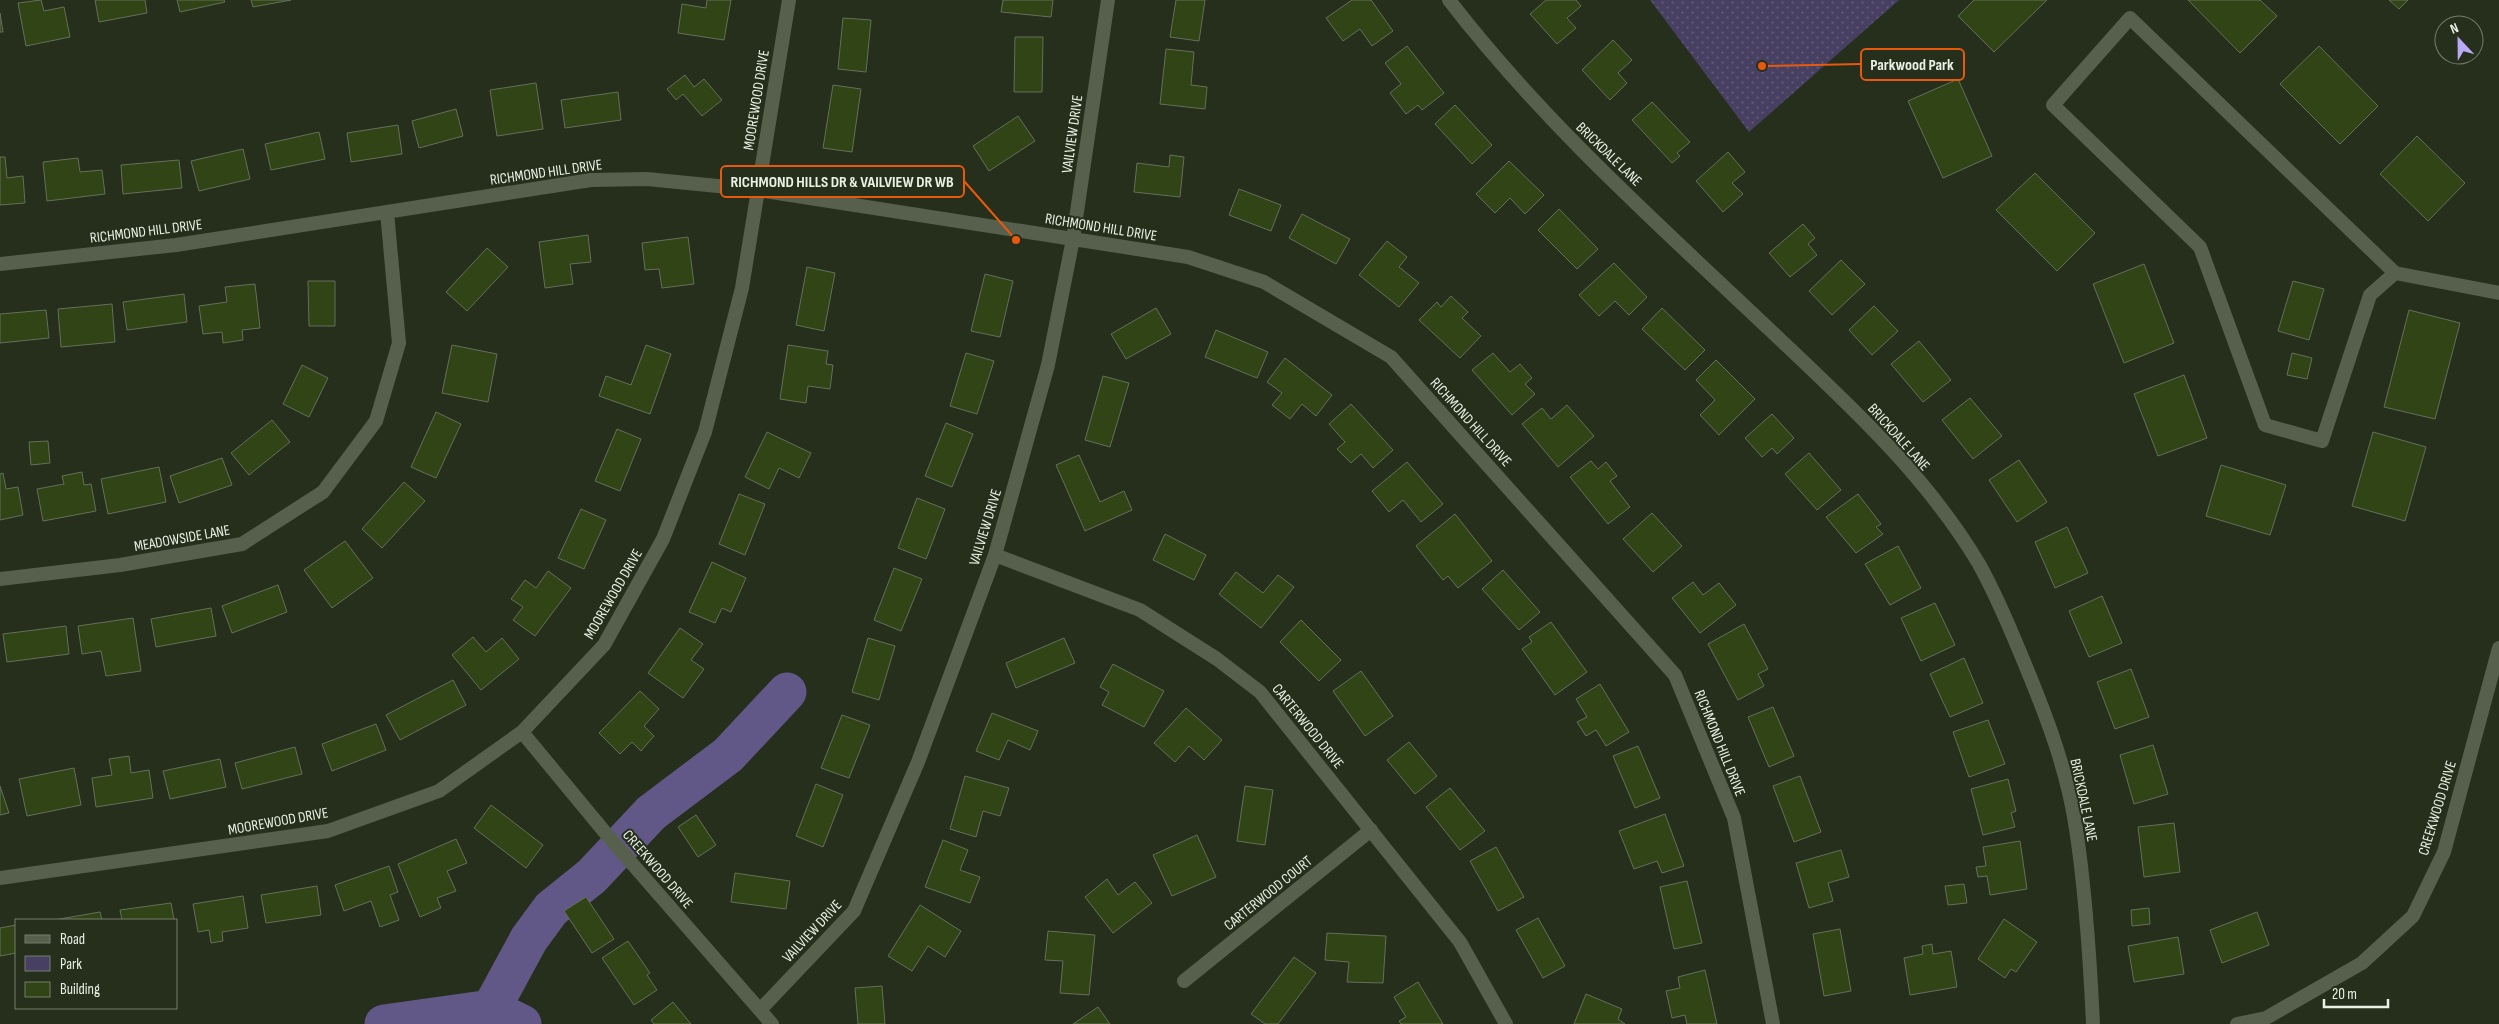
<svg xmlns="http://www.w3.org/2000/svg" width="2499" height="1024" font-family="'Sofia Sans Condensed',sans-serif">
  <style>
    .green { fill: url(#green-dots) }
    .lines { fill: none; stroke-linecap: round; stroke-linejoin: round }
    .river { stroke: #625887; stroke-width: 39 }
    .building { fill: #304415; stroke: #656f5b }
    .minor { stroke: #56604c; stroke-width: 14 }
    .labels { text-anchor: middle; stroke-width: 4; stroke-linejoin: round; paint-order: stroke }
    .street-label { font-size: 15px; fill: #eaf1e5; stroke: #262e1c }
    .leader { fill: none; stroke: #e8590c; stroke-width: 2 }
    .callout-dot { fill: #e8590c; stroke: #262e1c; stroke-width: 2 }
    .callout { fill: #262e1c; stroke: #e8590c; stroke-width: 2 }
    .callout-label { font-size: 16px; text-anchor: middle; font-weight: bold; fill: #eaf1e5 }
  </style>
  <defs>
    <pattern id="green-dots" width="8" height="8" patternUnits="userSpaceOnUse" patternTransform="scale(1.25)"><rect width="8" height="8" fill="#474062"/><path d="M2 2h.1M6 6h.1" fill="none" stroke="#625c78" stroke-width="1.8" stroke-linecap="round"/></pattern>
  </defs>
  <rect width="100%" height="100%" fill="#262e1c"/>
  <!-- green -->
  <path class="green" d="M1650,0H1899L1749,132Z"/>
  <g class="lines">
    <!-- river -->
    <path class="river" d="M491,1009L529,939L551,909L592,876L651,813L728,755L787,692
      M384,1024L491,1009L522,1024"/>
  </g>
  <!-- building -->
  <path class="building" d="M41,0L44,11L64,7L70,37L26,46L18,3Z
    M95,0H145L147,13L99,22Z
    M177,0H224L225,2L180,12Z
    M251,0H291L253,7Z
    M707,0H731L724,40L678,33L682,4L706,8Z
    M1003,0H1053L1051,17L1001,12Z
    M1176,0H1205L1199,41L1170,37Z
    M1352,0H1371L1393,31L1372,46L1360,29L1343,41L1326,18Z
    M1546,0H1576L1581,6L1567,18L1576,28L1557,44L1530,14Z
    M1974,0H2047L1994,52L1958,16Z
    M2188,0H2260L2277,16L2240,53Z
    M2389,0H2408L2399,9Z
    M0,13L3,32H0Z
    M843,18L871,20L866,72L838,69Z
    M1015,37H1043L1042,92H1014Z
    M1613,40L1632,60L1618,73L1627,83L1610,100L1582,70Z
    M1407,46L1444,93L1422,110L1418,105L1406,114L1390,93L1401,84L1385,63Z
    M2319,46L2378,106L2340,144L2280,84Z
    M1166,49L1194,52L1191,85L1207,87L1205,109L1160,104Z
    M685,75L694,87L704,79L722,100L702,116L683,94L676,100L667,89Z
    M1958,79L1992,156L1943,178L1908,101Z
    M536,83L543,129L497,136L490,90Z
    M833,85L861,89L852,152L823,148Z
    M618,92L621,120L565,128L561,100Z
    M1652,102L1690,142L1677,153L1680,156L1672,163L1632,120Z
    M1455,105L1492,145L1472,164L1435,124Z
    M456,109L463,136L419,148L412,121Z
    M1018,116L1035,141L989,171L973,146Z
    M398,125L402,154L351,162L347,133Z
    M319,132L325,159L271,170L265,144Z
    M2417,136L2465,183L2428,221L2380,174Z
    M243,149L250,179L199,191L191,161Z
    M1728,152L1745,172L1732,183L1743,194L1723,212L1696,181Z
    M1170,155L1184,157L1180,197L1134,192L1137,163L1169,167Z
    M0,157H5L7,178L23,176L25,203L0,205Z
    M78,158L80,172L102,170L105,194L47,201L43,162Z
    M179,160L182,188L123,194L121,165Z
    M1509,161L1544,195L1525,214L1510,198L1495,213L1476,194Z
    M2035,173L2095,233L2057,271L1996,210Z
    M1239,189L1281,205L1271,231L1229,215Z
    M1559,209L1598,249L1577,269L1538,230Z
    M1302,214L1350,239L1336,264L1289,238Z
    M1803,224L1815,238L1808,244L1817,255L1790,277L1769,253Z
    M588,235L591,262L570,264L573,284L545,288L539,242Z
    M688,237L694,284L662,288L659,269L645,270L642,243Z
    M1387,241L1407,257L1399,267L1419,283L1399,307L1359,275Z
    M487,248L508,267L467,311L446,292Z
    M1841,260L1865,284L1832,315L1809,291Z
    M1614,263L1647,297L1629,315L1615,301L1599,316L1579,295Z
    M2144,264L2174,343L2124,363L2093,284Z
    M807,267L835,273L824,331L796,325Z
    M985,274L1013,281L1000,337L971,331Z
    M308,281H335V326H309Z
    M2293,281L2324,289L2309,340L2278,331Z
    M255,284L260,328L242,330L243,340L223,343L222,332L203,334L199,306L227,302L225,287Z
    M184,294L187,322L127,330L123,302Z
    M1451,296L1468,312L1462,318L1481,336L1460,358L1419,320L1437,302L1441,307Z
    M112,304L115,342L61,347L58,309Z
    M1874,306L1898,331L1872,355L1849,330Z
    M1156,308L1171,334L1126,359L1111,334Z
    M1662,308L1705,350L1685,370L1642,329Z
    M46,310L49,338L0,343V314Z
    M2409,310L2460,323L2435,419L2384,407Z
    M1216,330L1268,352L1257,378L1205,357Z
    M1919,341L1951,380L1923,402L1891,364Z
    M452,345L497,354L488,402L442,393Z
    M646,345L671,354L650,414L599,396L606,376L631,385Z
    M788,345L828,351L826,364L833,365L830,389L808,386L806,403L780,399Z
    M966,353L994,361L977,414L950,406Z
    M1493,353L1510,372L1520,364L1532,378L1525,384L1535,394L1512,415L1472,370Z
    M2292,353L2312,358L2307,379L2287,375Z
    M1285,358L1332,395L1316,416L1302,404L1290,419L1272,405L1282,393L1267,382Z
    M1716,360L1755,399L1719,435L1700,415L1715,400L1696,380Z
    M302,365L328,378L309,417L283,404Z
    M2184,375L2207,438L2158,456L2134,394Z
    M1103,376L1129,383L1110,447L1085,440Z
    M1970,398L2002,436L1973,459L1942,420Z
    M1351,404L1393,450L1373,468L1361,454L1351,463L1337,449L1345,442L1329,424Z
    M1567,405L1594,436L1558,467L1522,424L1542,408L1551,419Z
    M436,412L461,424L436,478L411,467Z
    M1772,414L1794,438L1777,454L1772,448L1762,457L1745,438Z
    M272,420L290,442L249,475L231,453Z
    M946,423L973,434L952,487L925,476Z
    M617,429L641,439L620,491L595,481Z
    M767,432L811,453L799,478L779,468L769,489L745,477Z
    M2373,432L2426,447L2405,521L2352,506Z
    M48,441L50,463L31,465L29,442Z
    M1809,453L1841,490L1817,510L1785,474Z
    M1079,455L1100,502L1124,491L1132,510L1085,531L1056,465Z
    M222,458L232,485L179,503L170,476Z
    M2019,460L2047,502L2017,522L1989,480Z
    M1591,461L1598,469L1606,462L1617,476L1610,481L1630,507L1608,524L1570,477Z
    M1407,462L1443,504L1421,522L1403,500L1389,512L1372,491Z
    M2221,465L2286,485L2270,535L2206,516Z
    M159,467L166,502L108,514L101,479Z
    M82,472L84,485L91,484L96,511L43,521L37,489L64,484L62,476Z
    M3,473L6,489L18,487L23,515L0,520V474Z
    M404,482L425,501L382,548L362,529Z
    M739,494L765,504L745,555L719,544Z
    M1858,494L1881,524L1876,527L1883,534L1856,553L1826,517Z
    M917,498L945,509L926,559L898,548Z
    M581,509L606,520L584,569L558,558Z
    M1652,513L1682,546L1653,572L1623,539Z
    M1455,514L1492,561L1458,588L1448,576L1443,580L1416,546Z
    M2067,527L2088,573L2055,588L2035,542Z
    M1165,534L1206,555L1194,580L1153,560Z
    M345,541L373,578L332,608L304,570Z
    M1898,546L1921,588L1890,605L1865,564Z
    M712,562L746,578L731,612L722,608L715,623L689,612Z
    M894,568L922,579L901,631L874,620Z
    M1503,570L1540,612L1519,630L1482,589Z
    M548,571L571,588L535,636L513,620L523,607L511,599L525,580L536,588Z
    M1236,572L1263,593L1278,575L1294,587L1261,628L1219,594Z
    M1693,582L1703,595L1719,583L1736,605L1700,633L1672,598Z
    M278,585L287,612L232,633L222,606Z
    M2102,596L2122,643L2089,657L2069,611Z
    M1935,603L1955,645L1921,661L1901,618Z
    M211,608L216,636L156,647L151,619Z
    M133,618L141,671L106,676L101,651L82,654L78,626Z
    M1301,620L1341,660L1319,681L1280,642Z
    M1551,622L1587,672L1555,695L1522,649L1532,642L1529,637Z
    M1744,624L1768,669L1758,674L1764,686L1738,700L1708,644Z
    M66,626L69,654L7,662L3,634Z
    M680,628L703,644L691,660L704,669L683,698L648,673Z
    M473,637L486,652L502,638L519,659L481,690L452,655Z
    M868,638L895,646L879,700L852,692Z
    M1064,638L1075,663L1016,688L1006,663Z
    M1964,658L1983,703L1950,717L1930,674Z
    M1113,664L1164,691L1144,727L1102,705L1109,692L1100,687Z
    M2131,669L2149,717L2115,729L2097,682Z
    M1361,671L1393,716L1365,736L1333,691Z
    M453,680L466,705L400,740L386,715Z
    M1600,684L1629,732L1606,746L1596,730L1586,736L1577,722L1587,717L1576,699Z
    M640,691L659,709L644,726L654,736L641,751L632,742L620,754L599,733Z
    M1773,707L1794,756L1769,767L1748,717Z
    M1186,708L1222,740L1204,760L1189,746L1175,762L1154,743Z
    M992,713L1038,731L1030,750L1008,740L999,760L976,751Z
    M842,715L870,725L849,778L821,768Z
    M1988,720L2005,764L1969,777L1953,732Z
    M376,724L386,750L332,771L322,744Z
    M1409,742L1437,776L1415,794L1387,760Z
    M2153,745L2168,794L2134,804L2120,755Z
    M1638,746L1660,798L1635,808L1613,756Z
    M295,747L302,774L242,789L235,763Z
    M129,756L131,773L149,770L153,798L96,807L92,778L112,775L109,759Z
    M220,759L226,787L170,799L163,771Z
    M74,768L81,805L27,816L19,779Z
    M965,776L1009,788L1000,816L983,811L976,837L950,829Z
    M1800,776L1821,832L1794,842L1773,786Z
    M2008,779L2016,811L2011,813L2015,827L1983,835L1971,789Z
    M816,784L843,795L823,847L796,836Z
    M0,786L9,813L0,815Z
    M1245,786L1273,790L1265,845L1237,841Z
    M1450,788L1485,831L1460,850L1426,807Z
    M491,805L543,845L526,868L474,828Z
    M1665,814L1684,866L1662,873L1657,861L1634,869L1619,831Z
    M696,815L716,845L698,857L678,827Z
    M2174,823L2180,872L2144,877L2138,827Z
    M1197,835L1216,877L1172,896L1153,855Z
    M456,839L467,863L447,871L456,891L437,898L441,908L420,917L398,864Z
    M943,840L968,850L960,870L980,877L970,903L925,887Z
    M2020,841L2027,889L1990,895L1987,876L1978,877L1976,867L1986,866L1983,847Z
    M1496,847L1524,897L1498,911L1470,861Z
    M1841,850L1849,877L1828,883L1833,901L1809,908L1796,863Z
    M389,866L398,892L390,895L399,920L380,927L371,901L344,911L335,885Z
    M735,873L790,881L786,909L731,902Z
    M1107,879L1118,895L1135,882L1152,903L1113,933L1085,897Z
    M1687,881L1702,943L1674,949L1660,887Z
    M1964,884L1967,903L1948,905L1945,886Z
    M317,886L321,915L266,923L261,895Z
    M243,896L248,928L222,932L223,941L211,943L209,930L198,932L193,904Z
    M586,897L614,939L592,953L564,911Z
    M171,903L174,920H122L120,910Z
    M920,905L961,931L945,957L928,946L912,971L888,956Z
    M2149,908L2150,924L2132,926L2131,910Z
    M100,912L102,920H54Z
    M2257,912L2269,945L2222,963L2210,930Z
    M1538,918L1565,966L1543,978L1516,930Z
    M2004,919L2037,942L2016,972L2011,969L2005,978L1978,959Z
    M16,925V953L0,956V928Z
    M1840,929L1851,991L1824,996L1813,934Z
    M1048,931L1095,935L1089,995L1060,993L1063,961L1045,960Z
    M1327,933L1386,936L1383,983L1347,982L1349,962L1325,960Z
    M2178,937L2184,974L2134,982L2128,946Z
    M628,941L650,973L647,975L657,990L634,1005L602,958Z
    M1932,944L1933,954L1951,951L1957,987L1910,995L1904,958L1923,954L1922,946Z
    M1294,957L1316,973L1278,1024H1265L1251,1014Z
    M1705,970L1717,1024H1687L1685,1015L1672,1018L1666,991L1680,988L1678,977Z
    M1418,982L1443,1024H1401L1399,1021L1406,1017L1394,997Z
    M882,986L885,1024H858L855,988Z
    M1586,994L1622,1009L1618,1019L1625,1024H1574Z
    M673,1002L691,1024H654L651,1020Z
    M1098,1007L1110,1024H1073Z"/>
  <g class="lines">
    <!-- minor -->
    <path class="minor" d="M1449,0C1543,122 1658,224 1769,329C1845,401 1925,473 1979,564C1994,591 2007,621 2019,650C2043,707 2067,767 2076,829C2086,894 2090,959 2093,1024
      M0,264L176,245L591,180L647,179L758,190L1188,257L1264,282L1391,357L1675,675L1734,818L1773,1024
      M2395,273L2370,295L2322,441L2265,425L2200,247L2053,105L2130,18L2395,273L2499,293
      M995,555L1140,610L1217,659L1260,692L1460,942L1506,1024
      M0,579L120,565L242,544L323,492L376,421L399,343L387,212
      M522,732L608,836L772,1024
      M0,878L328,831L439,791L522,732L604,645L663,539L705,432L742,288L789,0
      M1184,981L1371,830
      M760,1010L854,911L918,762L995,555L1048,365L1073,239L1108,0
      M2237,1024L2266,1018L2362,963L2413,916L2444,852L2499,648"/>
  </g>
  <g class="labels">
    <!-- street labels -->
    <g class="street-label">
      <text transform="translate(756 100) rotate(-81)" y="5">MOOREWOOD DRIVE</text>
      <text transform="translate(1072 134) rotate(-82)" y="5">VAILVIEW DRIVE</text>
      <text transform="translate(1609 154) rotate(44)" y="5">BRICKDALE LANE</text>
      <text transform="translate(546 172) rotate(-8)" y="5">RICHMOND HILL DRIVE</text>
      <text transform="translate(1101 227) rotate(9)" y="5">RICHMOND HILL DRIVE</text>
      <text transform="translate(146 231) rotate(-7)" y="5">RICHMOND HILL DRIVE</text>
      <text transform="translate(1471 422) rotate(48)" y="5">RICHMOND HILL DRIVE</text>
      <text transform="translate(1899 437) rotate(48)" y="5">BRICKDALE LANE</text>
      <text transform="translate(985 527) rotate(-73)" y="5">VAILVIEW DRIVE</text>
      <text transform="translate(182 538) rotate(-10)" y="5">MEADOWSIDE LANE</text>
      <text transform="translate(613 594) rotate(-60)" y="5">MOOREWOOD DRIVE</text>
      <text transform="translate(1308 726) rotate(51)" y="5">CARTERWOOD DRIVE</text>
      <text transform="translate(1720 743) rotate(68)" y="5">RICHMOND HILL DRIVE</text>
      <text transform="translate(2084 800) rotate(78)" y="5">BRICKDALE LANE</text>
      <text transform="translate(2437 808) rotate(-73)" y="5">CREEKWOOD DRIVE</text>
      <text transform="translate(278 821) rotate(-10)" y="5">MOOREWOOD DRIVE</text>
      <text transform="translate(658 869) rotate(49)" y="5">CREEKWOOD DRIVE</text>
      <text transform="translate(1268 893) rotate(-39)" y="5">CARTERWOOD COURT</text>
      <text transform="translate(812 931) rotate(-47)" y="5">VAILVIEW DRIVE</text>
    </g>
  </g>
  <!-- callouts -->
  <path class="leader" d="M1762 66L1861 64M1016 240L964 181"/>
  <g class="callout-dot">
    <circle cx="1762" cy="66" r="5"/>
    <circle cx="1016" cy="240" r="5"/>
  </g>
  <g class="callout">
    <rect x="1861" y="49" width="103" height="31" rx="5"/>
    <rect x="721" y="166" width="243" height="31" rx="5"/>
  </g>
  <g class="callout-label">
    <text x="1912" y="70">Parkwood Park</text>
    <text x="842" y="187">RICHMOND HILLS DR &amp; VAILVIEW DR WB</text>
  </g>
  <!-- legend -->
  <rect x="15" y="919" width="162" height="90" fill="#262e1c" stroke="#747c6c"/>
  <rect x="25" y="935" width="25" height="8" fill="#56604c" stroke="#747c6c"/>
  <text x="60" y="944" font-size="15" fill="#eaf1e5">Road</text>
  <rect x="25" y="956" width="25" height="15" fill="#474062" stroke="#747c6c"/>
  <text x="60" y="969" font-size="15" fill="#eaf1e5">Park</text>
  <rect x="25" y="982" width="25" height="15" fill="#304415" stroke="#747c6c"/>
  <text x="60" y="994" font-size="15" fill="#eaf1e5">Building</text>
  <!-- north arrow -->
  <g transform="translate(2459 40) rotate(338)"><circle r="24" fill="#262e1c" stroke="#747c6c"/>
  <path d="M0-4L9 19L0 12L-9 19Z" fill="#baaaf6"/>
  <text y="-8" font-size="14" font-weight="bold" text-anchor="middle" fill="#eaf1e5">N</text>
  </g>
  <!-- scale -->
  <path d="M2324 999v8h64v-8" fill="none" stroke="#eaf1e5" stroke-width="2.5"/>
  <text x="2332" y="999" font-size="15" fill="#eaf1e5" stroke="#262e1c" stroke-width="4" paint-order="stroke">20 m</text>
</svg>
